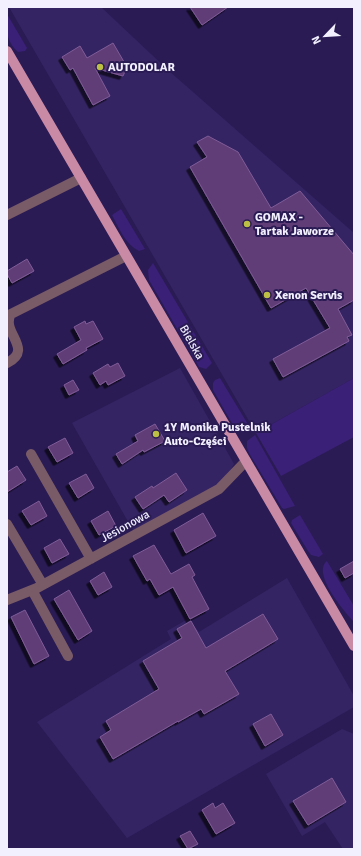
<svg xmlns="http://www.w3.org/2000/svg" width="361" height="856" font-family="Signika,sans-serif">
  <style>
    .built { fill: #352463 }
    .green { fill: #3a2076 }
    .building { fill: #603d76; stroke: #805c98; filter: url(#shadow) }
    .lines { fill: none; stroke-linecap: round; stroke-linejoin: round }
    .minor { stroke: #795a67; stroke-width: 10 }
    .major { stroke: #c98aa6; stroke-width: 10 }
    .poi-dot { fill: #bcbf44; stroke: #2a1b54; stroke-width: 1.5 }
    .labels { text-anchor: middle; stroke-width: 4; stroke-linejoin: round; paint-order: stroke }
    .poi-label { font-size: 12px; font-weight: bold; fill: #f2f0ff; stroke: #2a1b54; text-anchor: start }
    .street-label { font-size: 12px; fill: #f2f0ff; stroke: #2a1b54 }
  </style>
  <defs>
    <filter id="shadow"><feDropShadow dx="-3.5" dy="3.5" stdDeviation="0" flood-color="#0009"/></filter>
  </defs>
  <rect width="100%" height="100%" fill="#2a1b54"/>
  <!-- built -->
  <path class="built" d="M9,7H101L169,71L354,233V378L256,433Z
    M180,368L234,464L228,475L217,486L134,532L72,423Z
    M287,578L354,696V707L127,838L37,722L171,639L167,631L188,619L199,632Z
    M342,729L354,734V849H343L325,822L302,836L266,774Z"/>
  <!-- green -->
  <path class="green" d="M7,14L27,48L25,51L18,52C5,40 7,30 7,14Z
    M121,209L145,249L139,251C125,244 119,228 112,215Z
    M153,263L212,363L206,369L199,367L149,280L148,270Z
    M220,378L249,426L242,429L233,425L213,390V383L215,380Z
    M354,378V437L281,476L256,433Z
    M255,435L295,506L284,509L282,508L249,453L247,448V441Z
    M300,515L323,554L319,557L311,555L308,551L291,523L292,520Z
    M327,561L354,606V622C345,612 311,573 327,561Z"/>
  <!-- building -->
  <path class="building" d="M190,7H228L202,25Z
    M113,43L127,67L123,76L95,68L110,96L93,105L73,68L70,70L62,57L80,46L87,58Z
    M208,136L238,152L271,208L300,191L354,255V300L338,309L352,335L347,337L349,341L283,377L273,359L330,328L306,288L271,308L190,167L207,157L197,142Z
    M27,259L34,271L12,283L7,274V271Z
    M85,321L86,324L93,321L103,339L86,348L87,350L63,364L57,354L81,340L74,327Z
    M118,363L125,376L108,385L106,381L100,385L93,373L108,364L110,367Z
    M73,380L79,390L69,395L64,385Z
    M155,424L165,441L144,452L143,450L122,464L116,454L138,441L135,435Z
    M65,438L73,453L57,462L48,447Z
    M17,466L26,480L7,492V472Z
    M176,473L187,490L169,502L164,495L143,509L135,497L152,486L153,488Z
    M86,474L94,488L78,498L69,483Z
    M39,501L47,516L31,525L22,511Z
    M108,511L116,526L99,535L91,521Z
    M203,513L216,536L186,553L174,530Z
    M60,539L69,554L52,563L44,548Z
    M154,545L171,574L189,564L195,575L192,577L209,609L190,619L173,587L159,595L150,579L147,581L133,556Z
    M354,561V573L345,578L340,569Z
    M104,572L112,587L98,595L90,581Z
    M69,590L92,631L78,640L54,599Z
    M25,610L49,656L34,664L11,617Z
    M263,614L278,639L225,671L239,694L204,714L201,709L178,722V721L113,759L100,737L111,730L106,721L159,689L143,661L182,638L177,629L191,621L206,648Z
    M271,714L283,735L265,746L253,724Z
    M332,778L346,802L308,825L293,801Z
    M213,803L215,808L223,803L235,823L216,834L202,810Z
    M190,831L198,844L188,849L180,836Z"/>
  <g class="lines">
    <!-- minor -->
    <path class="minor" d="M7,215L81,178
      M7,363C35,349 0,332 11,314L126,256
      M31,454L91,559
      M7,524L43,585
      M32,590L68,656
      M7,600L37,588L219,489L246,461"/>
    <!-- major -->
    <path class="major" d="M7,51L354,646"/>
  </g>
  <!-- markers -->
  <g class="poi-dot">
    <circle cx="100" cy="67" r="4"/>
    <circle cx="247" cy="224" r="4"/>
    <circle cx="267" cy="295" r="4"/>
    <circle cx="156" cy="434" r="4"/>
  </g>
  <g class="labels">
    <!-- poi labels -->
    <g class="poi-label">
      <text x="108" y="71">AUTODOLAR</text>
      <text x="255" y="221">GOMAX -<tspan x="255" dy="14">Tartak Jaworze</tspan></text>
      <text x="275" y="299">Xenon Servis</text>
      <text x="164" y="431">1Y Monika Pustelnik<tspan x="164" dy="14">Auto-Części</tspan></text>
    </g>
    <!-- street labels -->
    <g class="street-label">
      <text transform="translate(192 342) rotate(60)" y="4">Bielska</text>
      <text transform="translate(125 526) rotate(-29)" y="4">Jesionowa</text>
    </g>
  </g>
  <!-- border -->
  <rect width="361" height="856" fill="none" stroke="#f2f0ff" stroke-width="16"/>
  <!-- north arrow -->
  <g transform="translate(325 36) rotate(245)" stroke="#2a1b54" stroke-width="3" paint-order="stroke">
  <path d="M0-3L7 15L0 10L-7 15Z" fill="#f2f0ff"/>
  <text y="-6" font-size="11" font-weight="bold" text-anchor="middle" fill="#f2f0ff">N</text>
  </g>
</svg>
